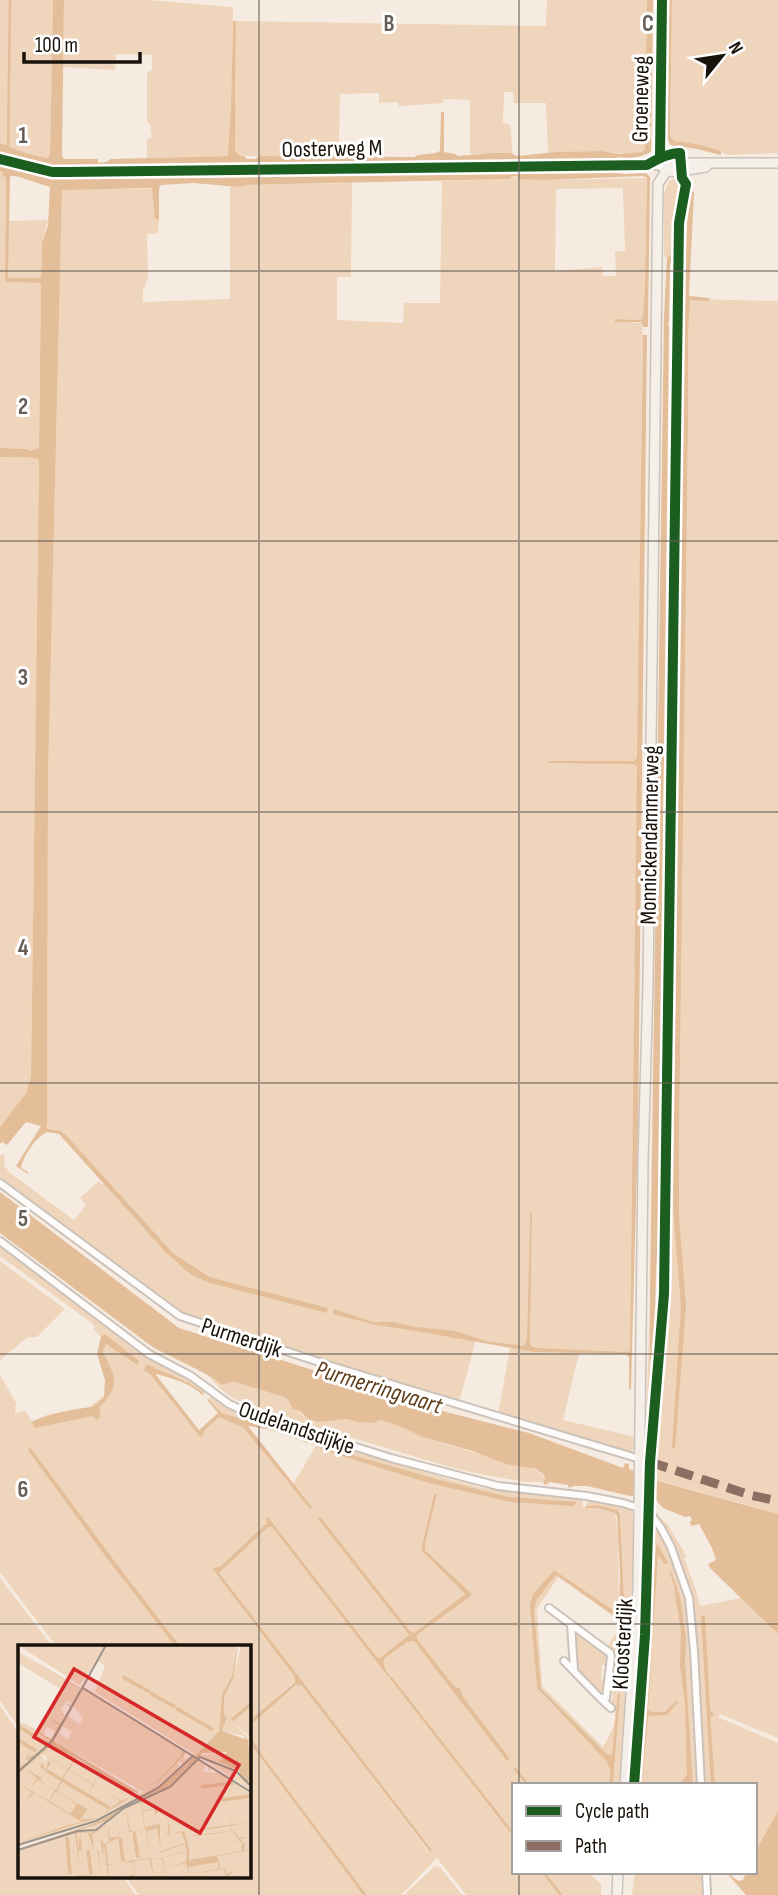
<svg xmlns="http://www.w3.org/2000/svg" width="778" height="1895" font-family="'Sofia Sans Condensed',sans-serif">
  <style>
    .green { fill: #efd5bb; fill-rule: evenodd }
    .water { fill: #e3be99; fill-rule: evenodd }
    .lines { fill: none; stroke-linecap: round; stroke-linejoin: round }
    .stream { stroke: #e3be99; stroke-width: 2.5 }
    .street-casing { stroke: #cbc2ba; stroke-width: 10 }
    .secondary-casing { stroke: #cbc2ba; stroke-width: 12 }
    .street { stroke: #fefcfa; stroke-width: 6 }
    .secondary { stroke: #f4efe9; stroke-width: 9 }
    .quiet { stroke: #8d6e63; stroke-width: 9; stroke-dasharray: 18 9; stroke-linecap: butt }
    .cycleway-casing { stroke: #fff; stroke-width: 15 }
    .cycleway { stroke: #1b5e20; stroke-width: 10 }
    .grid { fill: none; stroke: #665e56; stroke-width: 2; stroke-opacity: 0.55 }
    .labels { text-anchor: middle; stroke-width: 6; stroke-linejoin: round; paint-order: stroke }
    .street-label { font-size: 23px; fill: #18120b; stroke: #fff }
    .water-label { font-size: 24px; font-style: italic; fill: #5e3d18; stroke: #fff }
    .inset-river { fill: none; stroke: #e3be99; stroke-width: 3.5 }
    .inset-road { fill: none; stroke: #9d948b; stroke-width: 2 }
    .view { fill: #d62828; fill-opacity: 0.15; stroke: #d62828; stroke-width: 3.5 }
    .inset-edge { fill: none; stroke: #18120b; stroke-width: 3.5 }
    .grid-label { font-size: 23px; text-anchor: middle; font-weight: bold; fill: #665e56; stroke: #fff; stroke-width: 6; stroke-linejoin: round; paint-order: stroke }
  </style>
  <rect width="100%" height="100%" fill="#f6ebe1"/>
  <!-- green -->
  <path class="green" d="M0,0H53L50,155L47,158L25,153L0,143Z
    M64,0H149L233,7L231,136L236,97V21L546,26L547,0H647L645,149C632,158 615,152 600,151C583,151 565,152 548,153L546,103H514L513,92H504L503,123L510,124L513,156L509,153L470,154V100L443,99V103L399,106L398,102L379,103V93L340,94L339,142L337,156H228L147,158V139L152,138L150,123H147V73L152,70V55L116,54L115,70L63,67Z
    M672,0H778V153L729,155L697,144L674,141L670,136Z
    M607,161V172L461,174L468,163L509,162L518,169L523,164Z
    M0,171H2L6,180L5,280L8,282L41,283L39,448L30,451L26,449L0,448Z
    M512,176L544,180L647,178L645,284L643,318L640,320L616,319L615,321L641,323L643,335L630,1350L627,1352L540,1348L533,1347L530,1343L532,1215L530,1213L527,1339L524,1346L476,1339L459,1403L187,1317L0,1181V1156L2,1154L5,1156L4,1165L9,1172L74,1220L86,1205L80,1198L99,1181L102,1185L103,1183L166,1253L190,1274L327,1308L209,1278L174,1254L66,1135L60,1131L47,1127L48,780L62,189H153L155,219H159L158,233L147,234L148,277L143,291V302L230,299V186L239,187L247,185L352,183L351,277H337V320L403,323L404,303H440L442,181L509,179ZM623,188L625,251H615L616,276H603L602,267L555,271L556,189Z
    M674,179L680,180L682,186L678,213L676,250L674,256L672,254L667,258L664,256V193L669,181Z
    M48,220L42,243L41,278H10L8,276V221Z
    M690,299L778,301V1514L654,1479L656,1432L665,1331L668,1142L679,1143L688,427V338Z
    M0,457C12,458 26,456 38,459L39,463L31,1076L26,1093L0,1127Z
    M0,1243L108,1328L182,1373L205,1389L206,1393L204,1394C189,1379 166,1375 148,1365L150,1374L195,1431H204L219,1415L243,1426L292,1487L306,1498L293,1484L316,1446L222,1413L208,1399L213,1396L253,1417L359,1452L441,1477L483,1488L582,1499L583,1507L597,1508L615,1513L618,1533L619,1612H616L554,1570L533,1594L536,1684L544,1696L606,1761L610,1769L609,1785H514V1872H591V1875L601,1884V1895H466L437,1858L401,1895H367L265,1759L249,1734V1725L296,1685L302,1686L420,1840L429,1852L432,1850L304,1684L241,1605L295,1677V1681L249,1721L248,1646H56L0,1572V1375L16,1403L15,1414L24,1410L32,1421L47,1415L88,1408L113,1389L115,1383L111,1368L103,1352L106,1343L136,1365L105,1334L101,1337L93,1329L95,1327L92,1323L0,1256ZM434,1494H437L425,1544V1550L471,1593V1596L417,1635V1639L455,1687L460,1688L463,1697L508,1760L414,1641L407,1642L384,1659C382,1668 391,1675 395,1682L386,1674L272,1527L269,1518L376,1656L380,1658L409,1635L319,1517L410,1631L414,1633L465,1594L421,1550Z
    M0,1261L65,1309L37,1337H28L0,1360Z
    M650,1300L661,1301L649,1455H645Z
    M510,1347L534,1352L579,1353L563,1420L635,1437C635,1444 636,1451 628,1453L498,1415Z
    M208,1375L222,1385L231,1382H235L284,1397C292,1403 302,1417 312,1421C319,1423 326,1420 333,1419C345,1418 354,1422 365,1423C371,1423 376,1420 381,1420C395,1421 414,1433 427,1438C449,1446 472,1451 494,1459C508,1465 542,1464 545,1481L543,1482H525L480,1474L446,1466L260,1410C237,1401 224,1395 208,1375Z
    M589,1499L626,1506L631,1509L633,1515V1579L630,1599L629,1673L624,1678H618L614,1675V1655L608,1646L619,1628V1620L558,1577L537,1609L542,1686L603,1747C610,1733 621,1718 611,1703L613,1695L611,1692L619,1689L627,1694L621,1785H613L620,1693L612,1754L610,1755L606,1753L540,1686L534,1606L537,1599L554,1575H556L620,1619V1621L624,1620V1596L620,1511L597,1505L586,1506Z
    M653,1510L668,1525L687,1557L684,1558L695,1587L700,1606L742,1598L778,1634V1738L720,1714L718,1717L778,1743V1811L755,1852V1785H704L695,1621L691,1599L680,1562Z
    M652,1519L667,1543L689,1604L699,1785H692L691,1779L687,1785H641L656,1546L650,1542Z
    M0,1578L52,1646H19V1728L0,1701Z
    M577,1635L581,1636L607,1655V1665H602L601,1679L606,1680L603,1692L597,1691L579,1671L575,1638Z
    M0,1706L19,1733V1876H122L136,1895H0Z
    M249,1742L363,1895H139L125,1876H248Z
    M435,1866L440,1867L462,1895H404Z
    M635,1872H704L705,1895H632Z"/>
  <!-- water -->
  <path class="water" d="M53,0H64L62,156L64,159H98V163L106,162L111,159L228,156L231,108L233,21H236L235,151L240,156H244L247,159H255L259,156L414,157C422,152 432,156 440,151L441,112H444V152L455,154L458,156L491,153H510L517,156L557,152L602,151L619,154L641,152L645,149L647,0H653L651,152C641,157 629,160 619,157L618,159L181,163L62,169V177L103,179L607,172L625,174L646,173L650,177L648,327H643L641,322H615V319L640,320L643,318L645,284L647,178L643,176L544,180L519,179L517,176H512L509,179L247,185L240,187L193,183L161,185L159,188V219H155L152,188L62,190L48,780L47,1128L60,1131L66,1135L174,1254L209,1277L328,1308L327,1313L210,1283L190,1274L166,1253L59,1134L47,1132C35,1138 24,1155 21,1168L28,1172V1174L16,1166L41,1126L26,1122L7,1145L2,1142L0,1144V1127L26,1093L31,1076L39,463L38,459C26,456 12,458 0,457V448L26,449L30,451L39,448L41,283L7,282L5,280L6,180L5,177L3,176L2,171H0V166C7,168 11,164 17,171H24L51,177L54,174V169L39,165L19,157L17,158L0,152V143L25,153L47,158L50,155ZM12,176H16L50,187L48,225L42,243L41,278H10L8,276L10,177Z
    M668,0H672L670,136L674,141L697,144L721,151V155L697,149L671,145L666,137Z
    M691,189L694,193L689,296L709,298V301L690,300L688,338V427L679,1144V1216L686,1306L675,1449L672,1448L681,1306L673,1208L683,327L687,223Z
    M672,253L674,256L670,264L669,319L668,325L669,326L659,1203L653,1356L650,1360V1288L664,317L667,258Z
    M643,335H647L638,1126L631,1388L629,1390V1358L627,1354L534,1352L416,1331L376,1325L333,1314L334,1309L373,1322H393L416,1327L454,1331L487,1341L524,1346L527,1339L530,1212L532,1214L530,1344L533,1347L540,1348L627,1352L630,1350L637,767L634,764L548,763L549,761H634L637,758Z
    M0,1192L179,1328L446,1412L529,1433L623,1468L625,1463L629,1464V1469L662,1482L778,1514V1634L710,1568L708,1564L716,1560L712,1548L699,1524L691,1526L690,1522L692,1520L690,1516L685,1517L663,1508L654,1498L644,1495L630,1496L587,1486H574L569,1488L568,1485L550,1482L545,1485L543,1482L545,1479L543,1474L536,1469L506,1464L472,1451L423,1437L404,1428L381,1420L373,1423L357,1422L346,1419L319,1422L309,1420L300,1411L293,1409L288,1400L284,1397L235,1382H231L222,1385L208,1375L154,1348L0,1233Z
    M105,1334L139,1361L137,1365L106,1344L103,1352C116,1378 121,1384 100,1407V1417L97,1420L92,1416L35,1428L32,1422C52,1413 72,1409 93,1407L104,1397L105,1380L97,1354L101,1337Z
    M147,1364C164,1374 191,1380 204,1394L202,1395C191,1383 173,1379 157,1374L156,1375L199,1430L218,1413L207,1400L208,1399L222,1413L277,1429L309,1441L308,1443L278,1431L248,1426L312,1507L310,1509L243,1427L219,1417L204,1431L203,1435L200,1437L150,1374L144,1370Z
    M321,1446L436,1479L509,1497L577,1502L573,1506L511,1502L429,1483L320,1449Z
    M30,1447L124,1574L180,1646H175L106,1557L28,1450Z
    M434,1494H437L425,1544V1550L471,1593V1596L417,1635V1639L455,1687L460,1688L463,1697L510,1759L507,1761L414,1641L407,1642L384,1659C382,1669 393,1679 399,1686L386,1674L272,1527H268L219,1573L432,1850L430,1852L302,1686L296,1685L249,1726V1721L295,1682V1677L212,1568L220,1567L267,1523L266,1519L268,1517L376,1656L380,1658L409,1635L318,1519L319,1517L322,1519L410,1631L414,1633L465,1594L421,1550Z
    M597,1505L618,1510L620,1514L624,1596L620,1669L617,1668L619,1619L556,1575L537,1599L534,1609L541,1688L606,1753L610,1755L612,1754L618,1694H620L613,1785H609L610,1769L606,1761L537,1688L530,1604L533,1594L554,1570L616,1612L619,1611L620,1574L617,1516L615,1513L597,1508H585L586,1506Z
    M656,1545H658L668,1563L664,1564L658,1555L648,1710L651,1712H665L677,1700L678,1702L667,1715L648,1716L642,1785H639Z
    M671,1571L680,1597L686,1638L685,1661L693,1785L688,1782L685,1785H679L687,1775L685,1703L680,1666L681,1631L673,1581L669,1572Z
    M701,1616H705L710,1710L714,1715L710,1717L715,1785H711Z
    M249,1734L265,1759L367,1895H363L249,1742Z
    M778,1811V1895H746L726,1872H728C733,1877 737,1883 743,1880L746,1872H755V1852Z"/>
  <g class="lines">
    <!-- stream -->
    <path class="stream" d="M8,146L10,0
      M391,1678L514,1835
      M515,1769L528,1785
      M543,1872L561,1895"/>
    <defs>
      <path id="street" d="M0,159L52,172L647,165L658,166L666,170
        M0,1183L180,1316L331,1366L640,1459
        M0,1241L149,1354L191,1376L229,1404L248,1413L391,1458L498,1486L587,1496L623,1503L639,1508L652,1516L661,1528L671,1547L689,1598L694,1651L701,1785
        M549,1608L610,1653L611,1657L606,1698H600L564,1661
        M571,1624L574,1670
        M609,1683L632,1685
        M600,1698L611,1708
        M706,1872L707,1895"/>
      <path id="secondary" d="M666,170L675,172L706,167
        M625,1785L638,1588L639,1508L643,1162L648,984L658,184L670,165L675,163H778
        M617,1895L618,1872"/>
    </defs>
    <!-- street casing -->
    <use href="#street" class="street-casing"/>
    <!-- secondary casing -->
    <use href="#secondary" class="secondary-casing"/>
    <!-- street -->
    <use href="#street" class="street"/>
    <!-- secondary -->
    <use href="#secondary" class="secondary"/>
    <!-- quiet -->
    <path class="quiet" d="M650,1462L750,1495L778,1501"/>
    <defs>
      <path id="cycleway" d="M660,157L662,0
        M0,159L52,172H66L647,165C657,159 668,153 680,153L682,178L686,184L679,223L664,1294L650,1462L645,1635L634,1785"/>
    </defs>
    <!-- cycleway casing -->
    <use href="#cycleway" class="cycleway-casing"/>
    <!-- cycleway -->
    <use href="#cycleway" class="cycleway"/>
  </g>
  <!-- grid -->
  <path class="grid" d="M259,0V1895M519,0V1785M0,271H778M0,541H778M0,812H778M0,1083H778M0,1354H778M0,1624H778M519,1872V1895"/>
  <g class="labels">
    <!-- street labels -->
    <g class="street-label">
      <text transform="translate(640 99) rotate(-89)" y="8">Groeneweg</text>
      <text transform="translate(332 148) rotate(-1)" y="8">Oosterweg M</text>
      <text transform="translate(649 835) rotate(-89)" y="8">Monnickendammerweg</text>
      <text transform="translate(242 1337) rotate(18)" y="8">Purmerdijk</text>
      <text transform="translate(297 1427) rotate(19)" y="8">Oudelandsdijkje</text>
      <text transform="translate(622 1644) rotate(-87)" y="8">Kloosterdijk</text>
    </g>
    <!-- water labels -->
    <g class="water-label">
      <text transform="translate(379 1387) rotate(17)" y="8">Purmerringvaart</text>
    </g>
  </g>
  <!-- overview -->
  <g transform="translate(18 1645)">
    <rect width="233" height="233" fill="#f6ebe1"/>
    <path d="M0,0L93,1L220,0L214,31L204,49L201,86L178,110L77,47L87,21L79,16L62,40ZM223,0L233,2V93L209,72L233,95V112L226,91L204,86L206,52L216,33ZM0,7L62,43L60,47L65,45L166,105L164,110L168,114L174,109L165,120L159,116L162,123L141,142L78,176L0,200V167L7,158L0,165V129L22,109L27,116L30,112L24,108L31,101L0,125V76L32,96L31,101L38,99L112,144L116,151L126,147L36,96L41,88L50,94L54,87L44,81L50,71L61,79L65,74L54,59L49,56L43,64L47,71L38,87L29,82L25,90L19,86L46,46L0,18ZM201,106L211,109L233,145L181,111ZM180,113L194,122L191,126L189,120L184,126L199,128L196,123L233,147V233H0V204L88,177L108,162L149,144Z" fill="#efd5bb"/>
    <path d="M220,0L216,32L206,52V70L222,86L208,73L204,86L230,95L233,136L226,137L220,123H215L193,112L202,116L209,107L185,108L149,143L105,163L87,177L0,204L77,178L141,143L179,109L201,86L204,49L214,31ZM0,6L62,43L35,94L65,44L147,93L169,107L139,138L119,144L120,149L116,146V150L58,112L51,125L75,139L79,131L76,140L103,156L115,151L82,171L102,156L76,140L70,149L75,140L50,125L39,146L80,171L69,165L62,175L79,173L46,183L13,194L6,196L47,181L64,177L16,148L8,156L14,147L0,138L31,156L37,145L19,135L12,144L18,134L5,126L22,136L8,124L23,133L28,126L22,122L24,118L28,125L30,116L33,118L22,136L38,145L49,124L23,109L0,129V123L11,116L7,113L15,105L8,113L20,108L8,120L32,96L0,75L33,94L41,80L30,73L43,79L52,62L49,59L53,60L62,44ZM65,45L115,75L111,83L116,75L166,105L161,114L149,107L160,114L138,138L117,145L36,96ZM32,101L57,112L50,124L24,109ZM38,146L59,159L52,169L32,156ZM137,151L124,157L125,166L131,164H141L137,171V164L125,167L127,182L142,179V195L151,191L149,188L151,179L145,178L152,179L151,191L166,186L171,204V215L224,206L223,201L225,200L222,196L172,204L221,196L219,191L170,199L218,191L215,186L196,189L169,191L213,186L212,181L194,184L167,186L212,180L211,173L153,179L211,173L209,166L213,180L233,177L213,181L214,186L233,182L216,186L221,193L233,191L222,194L227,200L225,205H233L199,211L201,217L233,211L201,217L202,224L233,219L207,223L208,229L215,227L208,233L206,224L173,229L200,224V217L170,222L172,233L168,218L147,223L168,217L169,206L145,213L147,233L144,214L139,213L133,214L136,233L131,214L116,216L117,230L107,233L117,228L115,217L97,218L133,213H145L169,205L167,199L144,207V211L139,183L129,186L132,212L128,185L102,188V192L88,199L90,219H97L90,220L91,231L62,233L59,230L83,231L80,208L76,205L75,202L65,205L75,202L70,188H59L60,205L62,188L64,205L60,206L62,228L57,188L61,187L73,188L88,181L74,189L76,205L84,209L83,193L86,199L85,209L81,208L83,231H90L86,199L91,197L90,181L92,193L102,191L101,181L102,188L111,187L108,163L112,186L127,185L123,158L115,161ZM162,186L168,198L143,206L142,195Z" fill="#e3be99" fill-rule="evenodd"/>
    <path class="inset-river" d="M105,32L132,47M132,48L157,62M158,63L195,85M214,75L233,59M0,81L29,99M0,95L18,106M29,126L91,163M183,142L215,138M204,155L233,151M116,187L120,213M49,192L52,229M102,193L105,216M70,205L73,229"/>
    <path class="inset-road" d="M67,38L88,0M65,43L233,147M0,127L34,96L67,38M0,200L78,176L140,143L176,110M0,205L60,186L78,185L106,163L152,142L182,112L218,126L233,141"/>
    <path class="view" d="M56,24L221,120L182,188L16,92Z"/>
    <rect width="233" height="233" class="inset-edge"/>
  </g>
  <g class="grid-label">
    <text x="389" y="31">B</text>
    <text x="648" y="31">C</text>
    <text x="23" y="143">1</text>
    <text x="23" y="414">2</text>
    <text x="23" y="685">3</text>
    <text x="23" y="955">4</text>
    <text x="23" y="1226">5</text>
    <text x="23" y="1497">6</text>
  </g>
  <!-- legend -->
  <rect x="512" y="1783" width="245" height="91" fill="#ffffff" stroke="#a3a09d" stroke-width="2"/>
  <rect x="526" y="1806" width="35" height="10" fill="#1b5e20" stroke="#a3a09d" stroke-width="2"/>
  <text x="575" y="1818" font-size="21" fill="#18120b">Cycle path</text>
  <rect x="526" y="1841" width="35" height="10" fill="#8d6e63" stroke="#a3a09d" stroke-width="2"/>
  <text x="575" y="1853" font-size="21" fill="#18120b">Path</text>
  <!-- north arrow -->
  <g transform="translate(722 56) rotate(60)" stroke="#ffffff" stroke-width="5" paint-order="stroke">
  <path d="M0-5L12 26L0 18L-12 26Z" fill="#18120b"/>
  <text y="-10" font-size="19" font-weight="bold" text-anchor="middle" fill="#18120b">N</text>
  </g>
  <!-- scale -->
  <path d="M24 52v10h116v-10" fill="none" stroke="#18120b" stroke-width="3.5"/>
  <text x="35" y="52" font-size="21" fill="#18120b" stroke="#ffffff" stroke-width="5" paint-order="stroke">100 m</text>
</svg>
